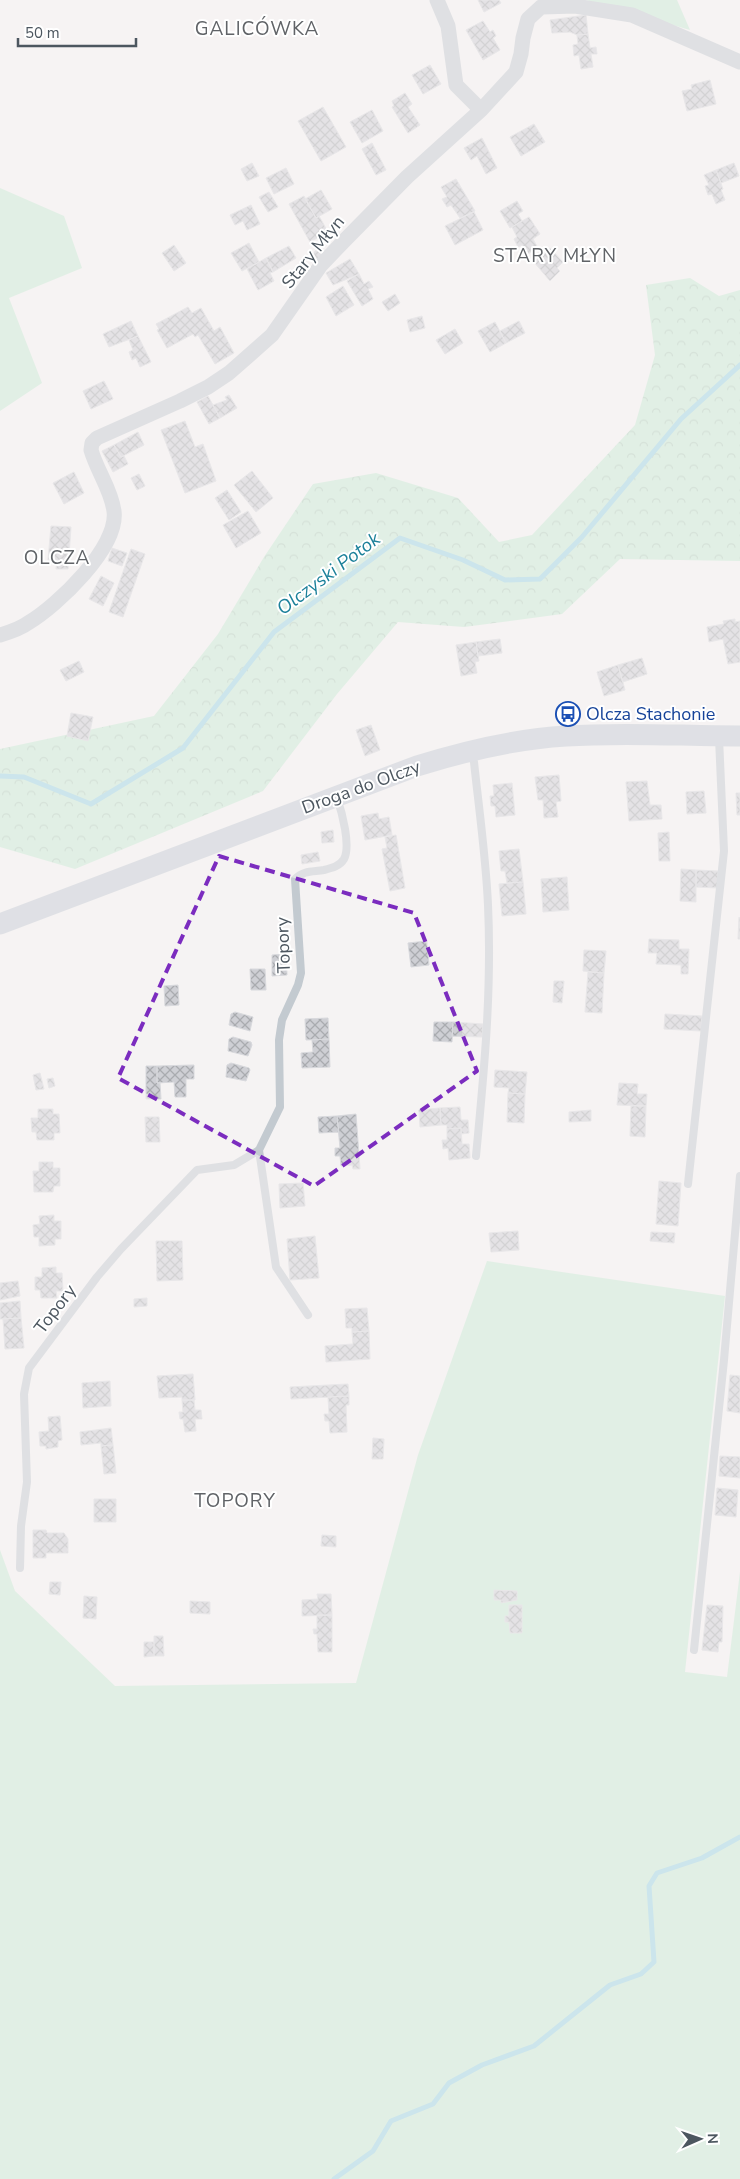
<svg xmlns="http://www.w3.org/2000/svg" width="740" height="2179" font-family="'Nunito Sans',sans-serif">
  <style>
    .grass { fill: #c8ecd5 }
    .forest { fill: url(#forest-crowns) }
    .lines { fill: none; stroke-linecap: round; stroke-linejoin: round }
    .stream { stroke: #9ad5e4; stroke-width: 5 }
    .building { fill: url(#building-cross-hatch); stroke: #d8d9dd }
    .lane { stroke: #c3cad0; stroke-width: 8 }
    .street { stroke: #c3cad0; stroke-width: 15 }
    .secondary { stroke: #c3cbd4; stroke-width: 21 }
    .marked { fill: none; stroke: #7b2cbf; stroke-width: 4; stroke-dasharray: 10 6; stroke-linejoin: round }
    .labels { text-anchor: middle; stroke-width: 4; stroke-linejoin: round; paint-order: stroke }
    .street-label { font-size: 18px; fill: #4c565f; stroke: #fff }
    .transit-label { font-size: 18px; fill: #164399; stroke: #fff; text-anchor: start }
    .neighbourhood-label { font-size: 19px; letter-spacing: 1px; fill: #606367; stroke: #fff }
    .water-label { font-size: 19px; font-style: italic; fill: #1c819a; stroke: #fff }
  </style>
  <defs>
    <pattern id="forest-crowns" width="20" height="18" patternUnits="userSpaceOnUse" patternTransform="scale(1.25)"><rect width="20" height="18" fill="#c8ecd5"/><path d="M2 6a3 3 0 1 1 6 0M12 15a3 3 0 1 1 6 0" fill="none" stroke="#adccb9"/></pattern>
    <pattern id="building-cross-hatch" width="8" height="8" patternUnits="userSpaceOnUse" patternTransform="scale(1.25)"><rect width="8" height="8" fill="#cecfd4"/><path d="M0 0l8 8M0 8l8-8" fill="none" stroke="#a9abaf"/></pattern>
  </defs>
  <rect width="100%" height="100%" fill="#f5f3f3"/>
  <!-- grass -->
  <path class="grass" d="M586,0H677L690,30Z
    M0,188L64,216L82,268L9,298L42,383L0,411Z
    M487,1261L725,1296L685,1672L727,1677L740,1572V2179H0V1550L15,1591L115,1686L356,1683L418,1455Z"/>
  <!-- forest -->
  <path class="forest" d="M690,278L719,296L740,290V561L620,559L562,614L464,627L398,622L337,694L263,791L75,869L0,847V749L154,716L218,634L264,557L313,484L376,473L458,498L499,542L532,535L635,425L655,355L646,285Z"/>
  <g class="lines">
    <!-- stream -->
    <path class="stream" d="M0,776L24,777L91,804L183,748L274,632L400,538L463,560L505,580L540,579L582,537L681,419L740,365
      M334,2179L373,2151L391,2121L433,2104L449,2083L482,2065L534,2046L610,1985L641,1974L654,1962L649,1886L657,1873L702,1858L740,1837"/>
  </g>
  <!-- building -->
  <path class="building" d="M478,0H499L501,3L484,12Z
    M586,15L588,34L577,35L570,32L552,33L550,20Z
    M483,21L490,32L493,30L496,36L493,38L500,50L483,60L466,30Z
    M588,34L590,48L596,47L597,54H591L593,67L581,69L579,55L574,56L573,45L578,44L577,35Z
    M430,65L441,84L423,94L412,75Z
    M710,80L716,104L687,111L682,91L692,89L691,85Z
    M405,93L412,104L408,107L420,125L408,133L392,107L394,106L392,101Z
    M323,107L346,147L321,161L298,121Z
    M372,110L383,131L362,143L350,122Z
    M534,124L545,142L521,156L510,137Z
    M482,138L497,168L486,174L477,156L471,160L464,148Z
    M372,143L386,170L376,175L362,149Z
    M252,163L259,176L247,181L241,169Z
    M734,163L739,176L721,183L716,170Z
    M286,168L294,184L274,194L266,178Z
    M716,170L723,189L721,190L725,200L716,204L712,194L708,195L705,186L709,185L704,175Z
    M456,179L475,211L460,218L451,205L447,207L442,199L447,197L441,187Z
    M321,190L332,209L316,218L305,199Z
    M269,192L278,207L268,212L259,197Z
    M304,196L316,218L319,216L328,232L310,242L289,204Z
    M517,201L523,211L518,214L522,221L510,228L500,211Z
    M251,205L260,224L247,230L243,221L235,225L230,215Z
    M474,212L483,230L455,245L445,226Z
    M529,217L540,234L533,239L538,248L528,254L522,245L518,247L514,239L517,237L512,227Z
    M249,243L259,262L242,271L231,253Z
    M174,245L186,263L174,271L162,253Z
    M289,246L296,258L273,272L266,258Z
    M550,248L563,262L557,268L560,271L550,281L534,262Z
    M317,249L322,254L314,263L309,258Z
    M266,258L273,272L270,273L274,281L258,290L247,269Z
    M350,259L359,274L333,285L326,273Z
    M359,274L364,284L369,281L373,287L368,289L373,299L362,306L347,281Z
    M343,286L354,305L336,316L326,297Z
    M395,294L400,303L388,311L382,302Z
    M188,307L192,313L201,308L214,331L220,327L234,353L215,364L198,335L195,337L193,334L167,348L157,330L159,329L156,324Z
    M422,316L425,328L410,332L407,320Z
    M131,321L138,336L109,347L103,334Z
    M519,321L525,333L506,343L500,331Z
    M495,322L506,343L490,352L478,331Z
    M455,329L463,343L445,354L436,340Z
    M138,336L151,362L140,367L136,358L132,360L129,352L133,350L129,340Z
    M104,381L113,399L91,409L83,391Z
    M229,395L237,408L220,418L213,405L227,400L225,397Z
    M208,396L220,418L209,424L197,402Z
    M185,421L195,447L203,444L216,481L185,493L161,430Z
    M138,432L144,445L121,457L114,445Z
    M114,445L121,457L124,456L128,464L113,472L102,451Z
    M252,471L273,498L256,512L234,485Z
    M74,472L84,493L64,504L53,483Z
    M139,474L145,486L137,490L131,478Z
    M227,490L241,512L229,520L215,498Z
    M248,511L261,533L236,548L223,525Z
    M51,526L71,527L68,569H56L57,561L48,560Z
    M112,548L127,553L122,566L108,561Z
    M131,549L145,554L123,617L109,612Z
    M101,576L114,583L103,606L89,599Z
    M735,619V622L740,621V662L728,664L723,639L709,642L707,627L724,624L723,621Z
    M500,639L502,653L478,656L476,642Z
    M476,642L479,661L475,662L477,673L461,676L456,645Z
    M642,658L647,674L623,682L618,665Z
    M79,661L84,672L66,681L60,670Z
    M618,665L625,690L604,696L597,672Z
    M71,713L93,717L88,741L67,736Z
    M371,725L380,750L365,756L356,730Z
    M559,775L561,801L556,802L558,817L544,818L543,800H538L535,777Z
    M647,781L650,805H661L662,819L629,821L626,782Z
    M512,783L515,815L496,817L495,806H491L490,796H494L493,785Z
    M704,791L706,813L687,814L686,792Z
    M736,793H740V815H737Z
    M378,813L379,819L389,817L392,835L365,840L361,816Z
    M333,830L334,842L322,843L321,832Z
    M669,832L670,861H659L658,833Z
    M396,835L405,888L390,891L382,849L387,848L385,837Z
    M519,849L523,882L507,883L505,871H501L499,851Z
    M318,852L320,861L302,864L301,855Z
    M681,869L696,870V902L680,901Z
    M696,870L718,871V888L696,887Z
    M567,877L569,910L543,912L541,879Z
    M523,882L526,914L502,916L499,884Z
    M739,917L740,918V939H738Z
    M649,939L679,940V949H689L688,974H681V965L656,964L657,953H648Z
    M427,941L429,965L411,967L408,943Z
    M584,950L606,951L604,973L583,971Z
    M286,954L287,975L272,976V955Z
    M250,969H265L266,990H251Z
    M588,972L604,973L602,1013L585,1012Z
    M554,981H564L562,1003L553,1002Z
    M178,985L179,1005L165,1006L164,986Z
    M235,1012L253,1017L250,1031L229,1025L231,1014Z
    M665,1014L702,1016L701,1031L664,1029Z
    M328,1018L329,1039L306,1040L305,1019Z
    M434,1022H453L452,1042L433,1041Z
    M453,1022L483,1024L482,1037L452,1036Z
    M233,1037L251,1042L252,1045L248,1056L228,1051L229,1039Z
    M329,1039L330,1067L302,1068L301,1053L313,1052L312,1040Z
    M231,1063L249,1068L250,1070L246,1081L226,1077L227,1065Z
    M194,1065V1079H186V1097H175L174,1082L157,1083V1066Z
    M146,1066H157V1083H160L161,1099H146Z
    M495,1070L527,1072L525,1094L508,1093L509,1088L494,1087Z
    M40,1073L44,1089L36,1090L33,1075Z
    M53,1078L55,1086L49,1088L47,1079Z
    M619,1083L638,1084L637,1094H647L646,1106L617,1105Z
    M508,1093L525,1094L524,1123L507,1122Z
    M631,1106H646L645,1137L630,1136Z
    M460,1107L461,1120H468L469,1133L461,1134V1128L447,1129V1125H441L440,1108Z
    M440,1108L441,1125L420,1127L419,1110Z
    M38,1109H53V1114H59L60,1133H54V1140H37L36,1132H32L31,1118H38Z
    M591,1110V1121L569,1122V1112Z
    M356,1114L360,1169H353L352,1165L341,1166L340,1156H335V1148H340L337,1116Z
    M337,1116L339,1132L319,1133L318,1117Z
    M145,1117H159L160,1142H146Z
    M461,1128L462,1144H469L470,1158L449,1160L448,1148L443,1149L442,1140H447V1129Z
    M39,1162H53V1168H60V1186H54L53,1192H34L33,1171H39Z
    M659,1181L681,1183L678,1226L656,1224Z
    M303,1183L305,1206L280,1208L279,1184Z
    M54,1215V1221H61V1239H55V1245L39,1246V1237H34L33,1225L40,1224L39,1216Z
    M518,1231L519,1250L491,1252L489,1233Z
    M651,1232L675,1233L674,1243L650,1241Z
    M315,1236L319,1278L290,1280L287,1239Z
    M156,1241H182L183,1280L157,1281Z
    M56,1267V1273H62L63,1291H56L57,1298H41L40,1290H35V1277H42V1268Z
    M18,1281L20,1296L0,1300V1283Z
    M147,1298V1306L134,1307V1299Z
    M20,1301L21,1318L0,1319V1303Z
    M367,1308L369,1331L352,1332V1328H346L345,1309Z
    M21,1318L24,1348L5,1349L3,1319Z
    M369,1331L370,1359L326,1362L325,1346L353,1344L352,1332Z
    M193,1374L195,1400H182V1397L159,1398L157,1376Z
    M730,1375L740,1376V1413L727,1411Z
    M110,1381L111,1406L83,1408L82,1383Z
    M348,1384L349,1396L291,1399L290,1387Z
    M349,1396V1405H346L347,1432L330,1433L329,1421H325L324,1414H329L328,1397Z
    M182,1400H194L195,1410H201L202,1419H195L196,1431L185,1432L183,1419H180L179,1412H183Z
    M60,1416L62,1440L58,1441V1447L46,1449V1446H40L39,1432L49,1431L48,1417Z
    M111,1428L113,1445L101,1446V1443L81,1445L80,1432Z
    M373,1438L384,1439L383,1459H372Z
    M113,1445L116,1473L104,1474L101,1446Z
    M720,1456L740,1457V1478L719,1476Z
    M717,1488L738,1490L736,1517L715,1515Z
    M94,1499H116V1522H94Z
    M33,1530H46L47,1533H64L68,1539V1553H46V1558H33Z
    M322,1535L336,1536V1547L321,1546Z
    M50,1582H61L60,1595L49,1594Z
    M494,1590L517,1591V1600L501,1603V1600H494Z
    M317,1594H331L332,1615L302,1616V1600L318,1599Z
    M84,1596L97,1597L96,1619L83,1618Z
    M190,1601L210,1602V1614L190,1613Z
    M509,1605H522V1633H510L509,1622H505V1616H509Z
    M707,1605L723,1606L722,1642H719L718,1652L702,1650Z
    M317,1615H332V1652H318L317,1634H314L313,1629H317Z
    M154,1636H163L164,1656H154Z
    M144,1642H154V1656L144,1657Z"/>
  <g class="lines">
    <!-- lane -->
    <path class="lane" d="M471,753L474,762C479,809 486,858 488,905C492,990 484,1073 476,1156
      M259,1150L276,1267L308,1315
      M688,1184L724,851L719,738
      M20,1568L21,1526L27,1482L24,1394L29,1368L97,1277L121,1249L197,1170L234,1165L259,1150L280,1107L279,1040L282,1020L298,985L301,973L295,879C304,870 313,872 324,870C332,868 340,866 344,859C351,846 342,812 337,798
      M694,1650L724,1360L740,1176"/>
    <!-- street -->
    <path class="street" d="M437,0L448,26L456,85L481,110
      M0,635C10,632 20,629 28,623C57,606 119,547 114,511C111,489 97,471 91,450L92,443L97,438L180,401L208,387L229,373L272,335L321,265L343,242L407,177L481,110L516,72L521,54L523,38L528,19L541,7L575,6L632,15L740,62"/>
    <!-- secondary -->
    <path class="secondary" d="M0,924L417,766C465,751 515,739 566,736C624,732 682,736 740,736"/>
  </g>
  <!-- marked area -->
  <path d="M0 0H740V2179H0ZM219,856L414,913L477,1071L314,1186L118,1078Z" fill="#f5f3f3" fill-opacity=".55" fill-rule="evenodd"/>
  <path class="marked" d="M219,856L414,913L477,1071L314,1186L118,1078Z"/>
  <!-- icons -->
  <defs>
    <symbol id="bus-ring" viewBox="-11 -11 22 22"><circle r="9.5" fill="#fff" stroke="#1a4fb4" stroke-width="1.5"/><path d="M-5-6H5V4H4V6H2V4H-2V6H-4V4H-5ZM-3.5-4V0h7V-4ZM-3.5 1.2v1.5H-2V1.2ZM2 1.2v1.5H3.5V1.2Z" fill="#1a4fb4"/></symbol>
  </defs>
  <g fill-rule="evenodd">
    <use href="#bus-ring" x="554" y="700" width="28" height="28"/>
  </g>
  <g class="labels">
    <!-- street labels -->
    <g class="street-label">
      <text transform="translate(313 252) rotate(-51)" y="6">Stary Młyn</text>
      <text transform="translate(361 787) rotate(-20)" y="6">Droga do Olczy</text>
      <text transform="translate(283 945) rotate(-92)" y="6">Topory</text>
      <text transform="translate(55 1309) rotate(-53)" y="6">Topory</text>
    </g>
    <!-- transit labels -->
    <g class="transit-label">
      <text x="586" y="720">Olcza Stachonie</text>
    </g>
    <!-- neighbourhood labels -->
    <g class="neighbourhood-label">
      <text x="257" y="35">GALICÓWKA</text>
      <text x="555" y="262">STARY MŁYN</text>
      <text x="57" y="564">OLCZA</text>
      <text x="235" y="1507">TOPORY</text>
    </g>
    <!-- water labels -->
    <g class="water-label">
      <text transform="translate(328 573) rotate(-37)" y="7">Olczyski Potok</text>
    </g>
  </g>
  <!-- north arrow -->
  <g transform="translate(700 2139) rotate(88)" stroke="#ffffff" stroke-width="4" paint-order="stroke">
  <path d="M0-4L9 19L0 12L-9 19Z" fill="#4c565f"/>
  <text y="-8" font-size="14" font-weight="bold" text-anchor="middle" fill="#4c565f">N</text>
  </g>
  <!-- scale -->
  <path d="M18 38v8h118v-8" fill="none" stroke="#4c565f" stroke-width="2.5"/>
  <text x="25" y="38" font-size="15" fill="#4c565f" stroke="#ffffff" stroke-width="4" paint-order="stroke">50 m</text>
</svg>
